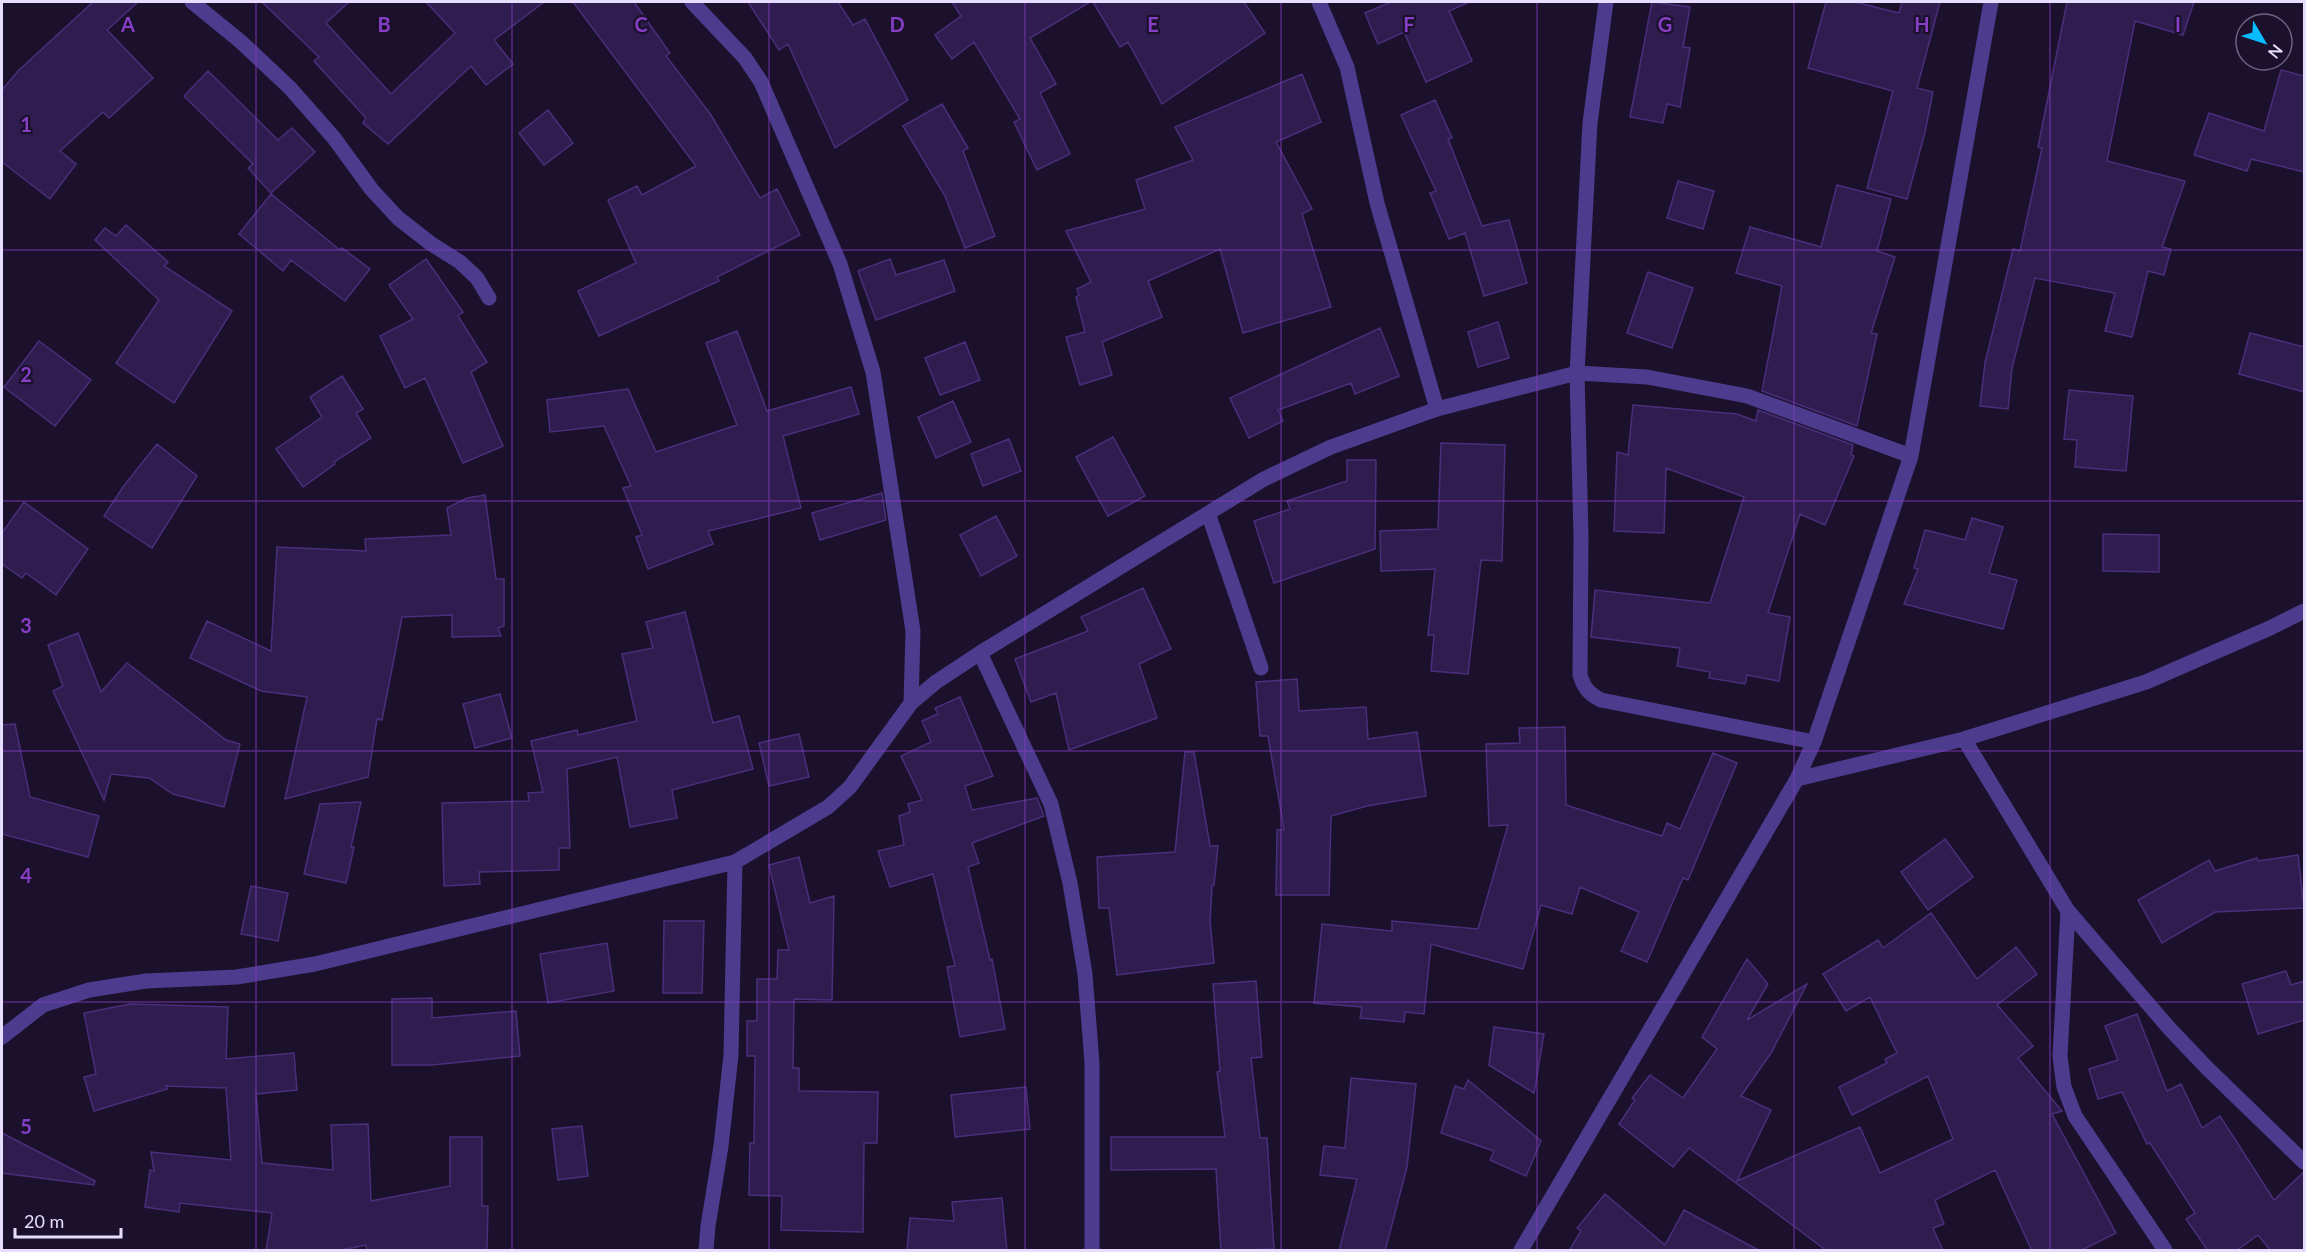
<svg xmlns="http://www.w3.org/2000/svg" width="2306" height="1252" font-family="Lato,sans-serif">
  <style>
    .building { fill: #2f1d4f; stroke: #4b2e7b; stroke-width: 1.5 }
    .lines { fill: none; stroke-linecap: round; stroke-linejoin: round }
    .minor { stroke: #4d3b8d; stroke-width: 15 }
    .grid { fill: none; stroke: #863ec5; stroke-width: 1.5; stroke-opacity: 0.55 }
    .grid-label { font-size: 20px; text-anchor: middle; font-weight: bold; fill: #863ec5; stroke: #1b112d; stroke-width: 4.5; stroke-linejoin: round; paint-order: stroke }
  </style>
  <rect width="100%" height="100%" fill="#1b112d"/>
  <!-- building -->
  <path class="building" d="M93,2H138L107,30L153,78L109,118L103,112L60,151L76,164L50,199L2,162V90L18,71Z
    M262,2H349L326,23L391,94L455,33L426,2H544L494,40L513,64L486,85L471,66L388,144L363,123L366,118L314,61L319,57Z
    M573,2H634L670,53L666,56L711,115L760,198L777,189L800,235L717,277L719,281L599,336L578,291L636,263L608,200L637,186L642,195L696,166Z
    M748,2H838L853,25L865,19L908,100L835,148L788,44L779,50Z
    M952,2H1090L1030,38L1056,84L1040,93L1070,154L1037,170L1014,122L1020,119L974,42L952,59L935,35L961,16Z
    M1093,2H1244L1265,33L1162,104L1128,42L1120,47Z
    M1391,2H1469L1449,11L1472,61L1426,82L1404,32L1378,44L1365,13Z
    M1652,2L1690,7L1683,47L1690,48L1680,107L1667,104L1663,123L1630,117Z
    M1826,2H1855L1899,13L1902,2H1940L1917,88L1933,92L1925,132L1907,199L1867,188L1893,91L1808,68Z
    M2067,2H2194L2183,35L2135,21L2107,161L2185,181L2162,247L2171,249L2164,275L2148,271L2132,337L2105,331L2115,293L2035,278L2012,368L2008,409L1980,406L1985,363L2013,249L2020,251L2042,148L2038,147Z
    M2281,70L2304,76V172L2251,159L2247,171L2194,155L2209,113L2264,131Z
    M208,71L278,140L292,128L315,152L271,193L248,168L253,164L184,96Z
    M1302,74L1321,122L1276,142L1312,209L1302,214L1331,307L1243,333L1220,249L1148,281L1162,317L1102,342L1112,375L1080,385L1066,337L1085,332L1076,297L1079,295L1077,289L1091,282L1066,231L1145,209L1136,180L1193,160L1175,127Z
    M1435,100L1452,138L1448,139L1482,226L1509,220L1527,283L1484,296L1465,233L1449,239L1430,193L1436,191L1401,115Z
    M942,104L968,148L963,151L995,236L965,248L945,196L903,126Z
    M548,110L573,143L544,165L519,133Z
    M1678,181L1714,191L1703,229L1667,218Z
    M1837,185L1891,199L1877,251L1895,257L1871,333L1877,334L1857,426L1762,391L1782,286L1736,273L1750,227L1821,247Z
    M271,194L340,250L342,248L370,269L345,301L291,260L283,271L239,234Z
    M126,225L168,262L164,266L232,311L174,403L116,363L159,300L95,240L105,228L116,236Z
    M426,259L463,312L458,316L487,362L471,372L503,446L463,463L425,378L405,388L380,336L413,319L389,285Z
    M890,259L896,275L944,260L955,291L876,320L858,271Z
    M1648,272L1693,288L1672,348L1627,333Z
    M1498,322L1509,358L1478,367L1468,332Z
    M1380,328L1399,376L1355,394L1351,383L1278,410L1283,421L1249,438L1230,398Z
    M737,331L767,411L851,387L859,414L783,436L801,508L708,531L713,544L648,569L636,537L642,535L623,488L631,486L604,426L550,432L547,400L628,389L656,452L737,425L706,343Z
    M2250,333L2304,347V392L2239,374Z
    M39,341L91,380L55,426L4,387Z
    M965,342L980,380L940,395L925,358Z
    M342,376L363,409L356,413L371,438L334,462L335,464L303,487L276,449L322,417L310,397Z
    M2069,390L2133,396L2126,471L2075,467L2077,440L2064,439Z
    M953,401L971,442L936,458L918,417Z
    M1633,405L1737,414L1756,421L1758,410L1853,445L1851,455L1854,456L1825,525L1800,514L1768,613L1790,617L1779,681L1747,675L1745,684L1709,678L1710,672L1677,666L1680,648L1591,637L1595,590L1710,603L1744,497L1666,468L1664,533L1614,531L1617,452L1628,455Z
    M1113,437L1145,496L1108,516L1076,457Z
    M1009,439L1021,471L983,486L971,454Z
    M1441,443L1505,445L1502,561L1481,560L1468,674L1431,671L1434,635H1428L1435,569L1381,571L1380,531L1438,529Z
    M157,444L197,476L152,548L104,516L123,487Z
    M1347,460H1376L1375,549L1274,583L1254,521L1290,509L1287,501L1347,481Z
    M882,493L886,520L820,540L812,513Z
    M485,495L496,579H504V626L498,628L501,636L452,637V615L402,617L382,720L377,719L368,777L285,799L307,697L261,691L190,658L207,621L271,651L277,547L366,551L365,539L451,535L447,508L467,498Z
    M24,502L88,549L56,595L26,573L22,578L2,564V533Z
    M996,516L1017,556L981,576L960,535Z
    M1972,518L2003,527L1989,573L2017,580L2003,629L1904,604L1918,569L1914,568L1925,530L1965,540Z
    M2103,534L2159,535V572L2103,571Z
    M1143,588L1171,649L1139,664L1157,718L1069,750L1056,693L1031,702L1015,659L1088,631L1081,617Z
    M685,612L713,723L739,716L753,769L672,790L677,818L630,827L617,757L567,769L570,848H559V870L479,872L480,884L444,886L442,803L529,801L528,793L543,792L531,741L577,730L578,735L637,721L622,654L653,648L646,622Z
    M78,633L101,692L127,663L226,740L240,744L224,807L173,794L149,778L111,774L104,800L53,691L63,686L48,645Z
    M1297,679L1299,711L1366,707L1368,739L1417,732L1426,796L1367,806L1331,816L1329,895H1276L1277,830H1284L1268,736H1260L1256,682Z
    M500,694L512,738L475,748L463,704Z
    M960,697L993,776L965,786L972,810L1037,798L1044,816L972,843L979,863L968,867L990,960L992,959L1005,1029L960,1037L947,967L955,966L933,874L890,887L878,851L904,845L899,816L910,812L908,804L922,800L901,756L931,742L922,721L938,714L935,708Z
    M15,724L30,797L99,816L88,857L2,834V725Z
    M1565,727L1566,805L1662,836L1667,823L1680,829L1713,753L1737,763L1688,880L1683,878L1647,962L1621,951L1639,912L1580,887L1572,914L1541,905L1523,969L1431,944L1424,1014L1405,1012L1404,1022L1360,1018L1362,1007L1314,1003L1322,924L1392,931V921L1478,929L1508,825L1489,826L1486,744L1520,743L1519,728Z
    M799,734L809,777L769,786L759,743Z
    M1185,752H1194L1210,846H1218L1214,885H1212L1210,921L1214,963L1117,975L1109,908H1099L1097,857L1175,852Z
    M361,802L351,847H354L346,883L304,874L320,804Z
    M1945,839L1973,877L1928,910L1901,872Z
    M2298,855L2304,908L2215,912L2162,943L2138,900L2209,860L2215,871L2257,858L2258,861Z
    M799,857L810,903L834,896L832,1000L794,999L793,1068H799V1091L878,1092L877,1143H864L863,1232L781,1230L782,1196L749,1195L750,1143H754L755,1056H747V1021H757V979H777L778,950H789L769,865Z
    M251,886L288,893L278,941L241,934Z
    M1931,913L1977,979L2016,947L2037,974L1997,1005L2033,1046L2018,1058L2062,1111L2052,1114L2116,1233L2080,1251H2032L1995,1170L1935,1200L1944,1224L1933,1228L1943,1251H1827L1689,1148L1673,1167L1619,1124L1635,1100L1632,1098L1650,1075L1683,1098L1717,1049L1702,1037L1747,959L1768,984L1747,1020L1807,984L1771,1053L1741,1096L1771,1110L1737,1181L1860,1127L1880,1173L1953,1139L1928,1076L1852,1115L1839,1087L1887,1063L1885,1059L1897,1053L1870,997L1846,1011L1823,974L1878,940L1883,948Z
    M664,921H704L702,993H663Z
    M607,943L614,991L548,1003L540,954Z
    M2286,971L2291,985L2304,981V1020L2258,1034L2242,984Z
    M1256,981L1262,1057L1251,1058L1260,1138H1267L1274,1249L1221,1251L1216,1169L1111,1170V1137H1225L1217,1072L1220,1071L1213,984Z
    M432,998V1018L516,1011L520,1056L432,1065H392V999Z
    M130,1004L228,1007L226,1059L294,1053L297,1090L256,1094L262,1163L333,1170L331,1125L368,1124L371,1201L450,1186V1137H482V1206H488L487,1251H367L366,1245L337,1251H266L272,1213L180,1203L179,1212L145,1207L150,1170L154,1171L151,1152L231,1160L226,1088L166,1086L167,1089L94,1111L84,1077L96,1074L84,1013Z
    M2137,1014L2167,1091L2181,1084L2202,1128L2220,1116L2274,1200L2304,1172V1251H2271L2258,1235L2236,1251H2208L2186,1219L2195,1213L2150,1143L2147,1144L2122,1092L2098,1099L2089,1069L2118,1060L2105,1026Z
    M1494,1027L1544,1034L1534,1093L1489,1065Z
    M1351,1078L1416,1084L1407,1167L1385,1251H1339L1357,1179L1320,1175L1324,1146L1345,1148Z
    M1468,1080L1541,1141L1526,1176L1490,1160L1494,1151L1441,1133L1455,1086L1464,1089Z
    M1026,1087L1030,1129L955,1137L951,1095Z
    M582,1126L588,1176L558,1180L552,1129Z
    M2,1133L95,1181L94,1185L2,1173Z
    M1605,1194L1665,1245L1684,1210L1760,1251H1569L1581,1231L1577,1228Z
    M1002,1198L1007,1251H907L910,1218L954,1221L952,1202Z"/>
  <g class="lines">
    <!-- minor -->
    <path class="minor" d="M192,2L240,41L290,88L334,138L372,190L398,218L430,243L460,262L477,278L489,298
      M692,2L745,58L761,82L840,264L873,372L913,631L911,703
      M1319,2L1347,67L1377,203L1437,409
      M1606,2L1590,123L1577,373L1581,536L1580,675C1584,688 1589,694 1601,700L1814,742
      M1208,513L1261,668
      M980,653L1051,804L1070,883L1085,974L1092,1063V1250
      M1964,739L2068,911L2060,1056L2064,1087L2075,1116L2165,1250
      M1797,779L1964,739L2146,682L2270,628L2304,611
      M2068,911L2169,1028L2207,1068L2304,1162
      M2,1037L43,1005L89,990L146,981L237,977L315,964L735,862L828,807L850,787L911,703L936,682L980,653L1264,479L1331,447L1437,409L1577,373L1647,377L1747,396L1911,456
      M706,1250L708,1226L721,1146L731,1055L735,862
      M1521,1250L1797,779L1814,742L1911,456L1991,2"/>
  </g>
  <!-- grid -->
  <path class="grid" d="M256,2V1250M512,2V1250M769,2V1250M1025,2V1250M1281,2V1250M1537,2V1250M1794,2V1250M2050,2V1250M2,250H2304M2,501H2304M2,751H2304M2,1002H2304"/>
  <g class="grid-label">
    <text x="128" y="32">A</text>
    <text x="384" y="32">B</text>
    <text x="641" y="32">C</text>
    <text x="897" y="32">D</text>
    <text x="1153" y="32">E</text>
    <text x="1409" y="32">F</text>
    <text x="1665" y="32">G</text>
    <text x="1922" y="32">H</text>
    <text x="2178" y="32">I</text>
    <text x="26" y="132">1</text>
    <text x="26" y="382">2</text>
    <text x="26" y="633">3</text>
    <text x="26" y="883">4</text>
    <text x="26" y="1134">5</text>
  </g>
  <!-- border -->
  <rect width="2306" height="1252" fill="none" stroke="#e7ddff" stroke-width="6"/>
  <!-- north arrow -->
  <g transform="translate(2264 42) rotate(129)"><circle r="28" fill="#1b112d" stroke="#6d6381" stroke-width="1.5"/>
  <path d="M0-4.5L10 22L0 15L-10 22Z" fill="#09bcff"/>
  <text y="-9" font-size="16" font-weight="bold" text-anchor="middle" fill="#e7ddff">N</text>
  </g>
  <!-- scale -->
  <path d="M15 1228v9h106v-9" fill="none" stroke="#e7ddff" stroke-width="3"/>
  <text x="24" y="1228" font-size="18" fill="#e7ddff" stroke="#1b112d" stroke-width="4.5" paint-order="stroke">20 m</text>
</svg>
